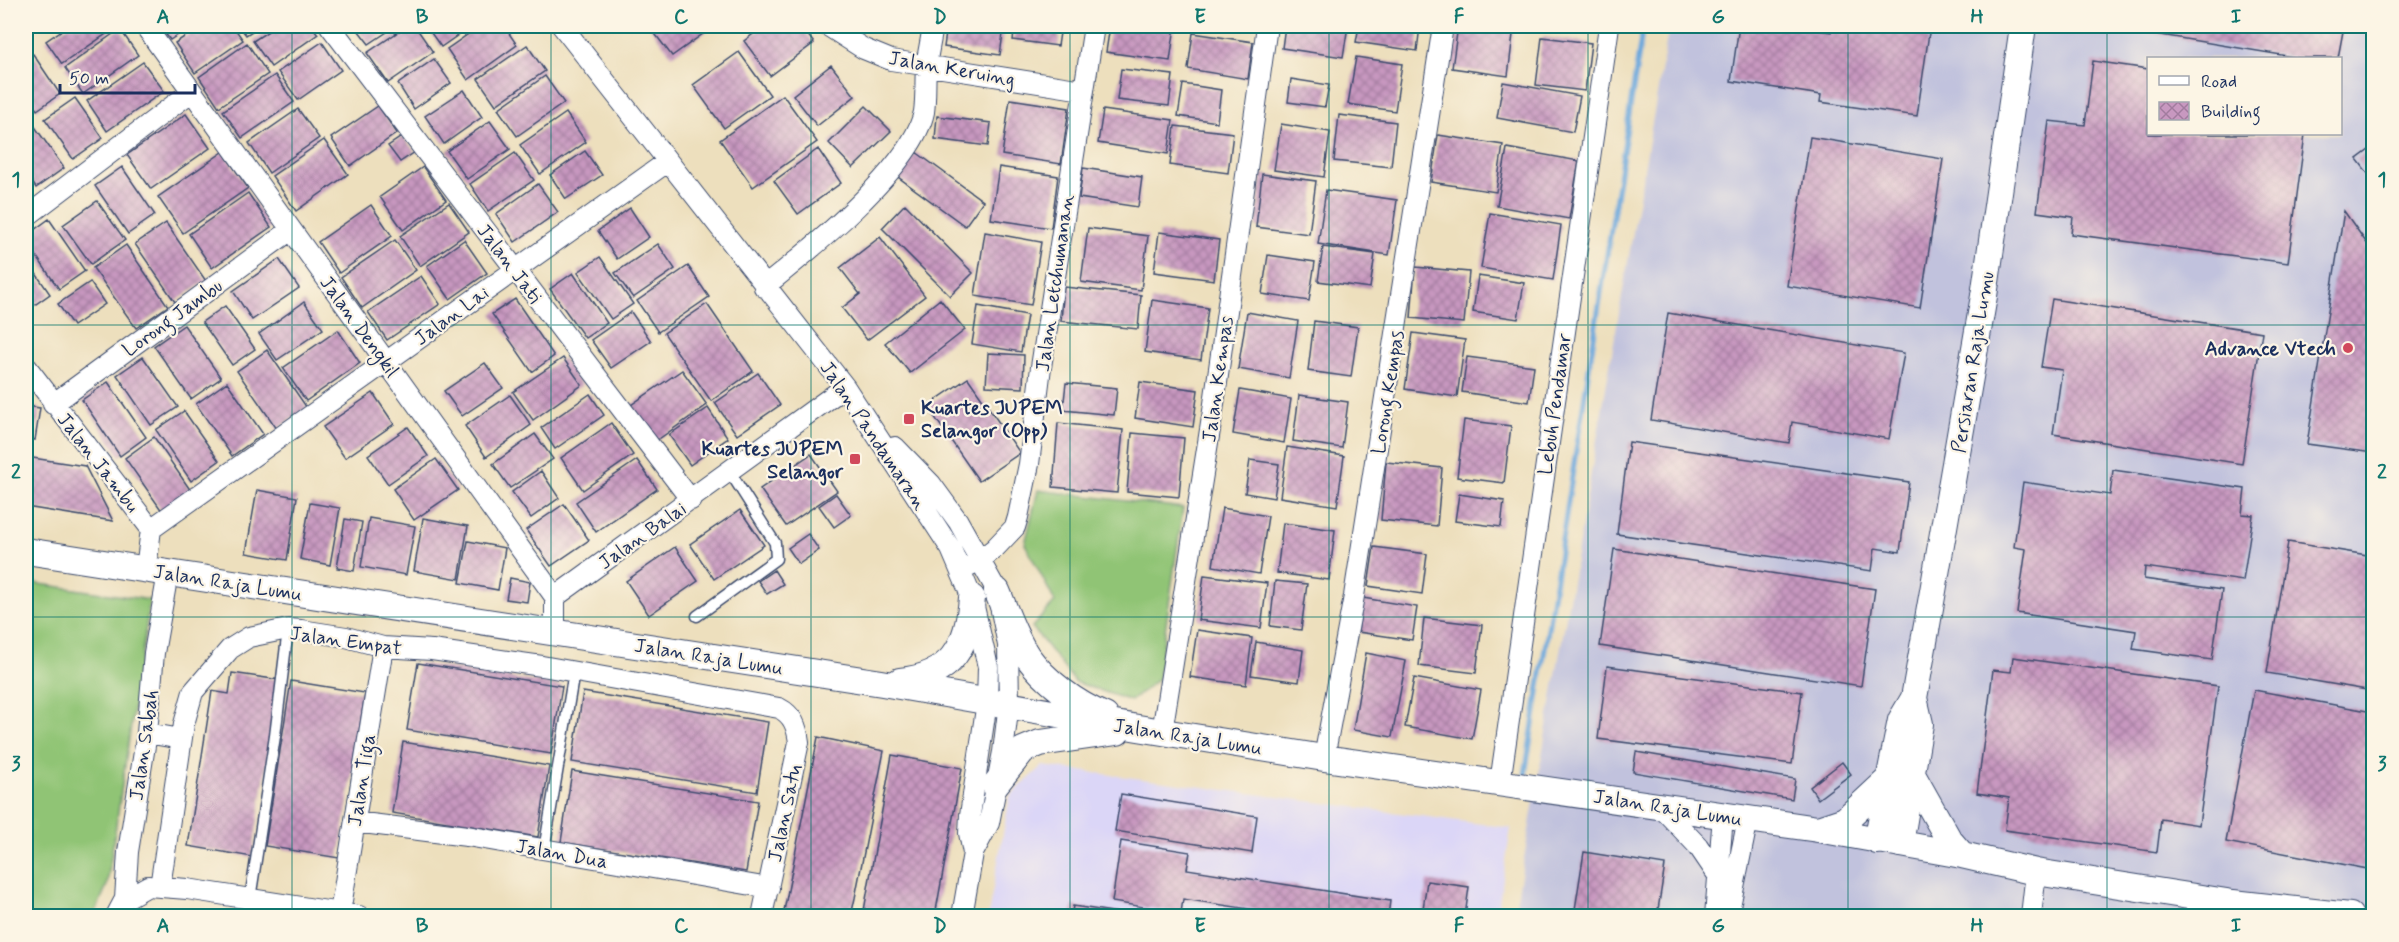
<svg xmlns="http://www.w3.org/2000/svg" width="2399" height="942" font-family="Mynerve,sans-serif">
  <style>
    .built { fill: #dbd6f7 }
    .industrial { fill: #c1c2dd; fill-rule: evenodd }
    .grass { fill: #90c475; stroke: #567a6a; stroke-width: 1.5 }
    .lines { fill: none; stroke-linecap: round; stroke-linejoin: round }
    .stream { stroke: #6ba7dc; stroke-width: 5 }
    .building { fill: url(#building-cross-hatch) }
    .service-casing { stroke: #3a496c; stroke-width: 13 }
    .minor-casing { stroke: #3a496c; stroke-width: 22 }
    .tertiary-casing { stroke: #3a496c; stroke-width: 28 }
    .service { stroke: #fff; stroke-width: 10 }
    .minor { stroke: #fff; stroke-width: 20 }
    .tertiary { stroke: #fff; stroke-width: 26 }
    .grid { fill: none; stroke: #0f766e; stroke-width: 1.5; stroke-opacity: 0.55 }
    .poi-dot { fill: #d1495b; stroke: #fcf5e5; stroke-width: 2 }
    .labels { text-anchor: middle; stroke-width: 4.5; stroke-linejoin: round; paint-order: stroke }
    .street-label { font-size: 20px; fill: #1b2f5e; stroke: #fcf5e5 }
    .poi-label { font-size: 20px; font-weight: bold; fill: #1b2f5e; stroke: #fcf5e5; text-anchor: end }
    .neatline { fill: none; stroke: #0f766e; stroke-width: 2 }
    .grid-label { font-size: 20px; text-anchor: middle; font-weight: bold; fill: #0f766e }
  </style>
  <defs>
    <pattern id="building-cross-hatch" width="8" height="8" patternUnits="userSpaceOnUse" patternTransform="scale(1.5)"><rect width="8" height="8" fill="#c898c0"/><path d="M0 0l8 8M0 8l8-8" fill="none" stroke="#a27c9f"/></pattern>
  </defs>
  <rect width="100%" height="100%" fill="#fcf5e5"/>
  <filter id="ink" filterUnits="userSpaceOnUse"><feTurbulence type="fractalNoise" baseFrequency=".0167" numOctaves="2"/><feDisplacementMap in="SourceGraphic" scale="12" xChannelSelector="R" yChannelSelector="G"/><feConvolveMatrix kernelMatrix="1 2 1 2 8 2 1 2 1" color-interpolation-filters="sRGB"/></filter>
  <filter id="wash" filterUnits="userSpaceOnUse"><feTurbulence type="fractalNoise" baseFrequency=".008" numOctaves="4" result="noise"/><feDisplacementMap in="SourceGraphic" scale="24" xChannelSelector="R" yChannelSelector="G"/><feGaussianBlur stdDeviation="1.35" result="paint"/><feColorMatrix in="noise" values="0 0 0 0 0 0 0 0 0 0 0 0 0 0 0 0 0 1.4 0 .05"/><feComposite in="paint" operator="in"/></filter>
  <g filter="url(#wash)">
    <rect width="100%" height="100%" fill="#eddfbd"/>
    <!-- built -->
    <path class="built" d="M1043,766L1511,828L1497,916H988L1010,796Z
      M163,909L210,916H143Z"/>
    <!-- industrial -->
    <path class="industrial" d="M1669,26H2373V916H1514ZM2148,58H2340V134H2148Z"/>
    <!-- grass -->
    <path class="grass" d="M1038,490L1183,508L1158,679L1131,701L1075,682L1032,627L1055,602L1025,544Z
      M26,582L150,600L107,885L94,916H26Z"/>
    <g class="lines">
      <!-- stream -->
      <path class="stream" d="M1525,775L1643,26"/>
    </g>
    <g id="blocks">
      <!-- building -->
      <path class="building" d="M68,26H118L62,64L46,41Z
        M160,26H191L170,40Z
        M201,26H233L243,40L195,73L175,43Z
        M239,26H260L246,35Z
        M276,26H312L318,34L271,67L253,41Z
        M355,26H396L369,44Z
        M407,26H415L433,52L388,83L367,53Z
        M426,26H471L441,47Z
        M480,26H504L517,45L468,80L447,49Z
        M649,26H714L672,56Z
        M764,26H801L814,43L770,76L744,41Z
        M869,26H910L909,33Z
        M947,26H1004L1000,55L944,47Z
        M1015,26H1061L1058,46L1013,40Z
        M1110,26H1175L1170,61L1106,52Z
        M1285,26H1348L1343,57L1282,48Z
        M1359,26H1420L1417,51L1356,42Z
        M1458,26H1514L1508,76L1452,68Z
        M1739,26H1787L1831,32V26H1930L1917,116L1820,102L1821,95L1731,81Z
        M2107,26H2344L2338,58H2299Z
        M120,29L138,55L83,94L65,68Z
        M1193,33L1253,42L1248,79L1188,69Z
        M1542,37L1591,43L1585,91L1536,85Z
        M322,42L341,70L298,100L278,72Z
        M247,43L268,74L219,107L199,77Z
        M527,45L545,71L496,105L478,79Z
        M739,52L770,95L724,128L693,85Z
        M33,54L60,94L37,110L26,93V59Z
        M1356,57L1402,64L1395,111L1348,104Z
        M434,59L451,83L414,109L398,84Z
        M2093,61L2148,69V134H2305L2288,263L2071,234L2073,217L2037,212L2049,121L2085,125Z
        M143,62L164,91L107,131L87,101Z
        M831,65L855,96L817,126L793,95Z
        M1121,69L1173,75L1169,106L1117,100Z
        M275,75L294,102L242,138L223,111Z
        M545,76L564,103L517,136L498,109Z
        M1291,79L1329,85L1325,107L1288,102Z
        M1503,82L1580,96L1573,132L1497,118Z
        M1183,84L1221,90L1217,122L1178,116Z
        M2373,88V101L2367,93Z
        M464,90L482,117L444,144L425,116Z
        M783,95L817,142L753,187L720,140Z
        M75,98L103,138L73,159L45,119Z
        M1010,99L1069,108L1061,164L1002,155Z
        M378,106L397,133L350,166L331,138Z
        M866,106L891,131L853,168L829,143Z
        M298,109L319,138L269,173L249,143Z
        M1103,110L1173,120L1168,154L1098,143Z
        M566,113L586,142L540,174L520,145Z
        M186,114L210,148L151,189L127,155Z
        M1339,115L1396,122L1391,167L1334,161Z
        M937,116L991,123L988,146L935,139Z
        M490,121L510,149L467,179L447,151Z
        M33,124L64,168L36,188L26,173V129Z
        M1281,124L1330,132L1324,177L1274,170Z
        M1175,126L1233,133L1228,173L1170,165Z
        M1438,135L1503,145L1496,192L1431,182Z
        M403,136L415,152L400,162L388,146Z
        M1810,137L1943,159L1920,308L1787,286Z
        M324,140L348,174L296,211L272,176Z
        M2373,147V180L2357,159Z
        M1507,148L1579,161L1569,219L1497,206Z
        M818,149L841,183L798,214L774,181Z
        M585,151L602,175L566,199L550,175Z
        M223,152L248,188L183,233L158,197Z
        M916,152L983,201L965,226L898,177Z
        M515,153L534,180L488,211L470,184Z
        M122,167L155,215L128,234L95,186Z
        M423,167L446,200L403,230L380,197Z
        M999,167L1058,176L1051,228L991,219Z
        M1083,168L1142,177L1138,207L1079,198Z
        M1262,174L1316,181L1309,234L1256,227Z
        M538,184L558,212L515,242L496,214Z
        M1326,190L1397,200L1389,255L1318,244Z
        M248,193L271,227L212,268L189,234Z
        M97,201L125,240L91,264L63,225Z
        M449,203L469,232L420,266L400,236Z
        M905,204L973,273L950,296L882,228Z
        M371,205L392,236L339,273L318,242Z
        M630,208L649,237L617,259L598,231Z
        M2344,211L2373,252V453L2307,444Z
        M1490,213L1561,225L1553,280L1481,268Z
        M49,219L85,271L59,289L26,241V236Z
        M166,223L206,281L175,302L135,244Z
        M1088,228L1148,236L1141,290L1081,282Z
        M985,232L1041,242L1031,305L975,296Z
        M1159,232L1219,240L1214,280L1154,272Z
        M880,237L925,296L867,340L842,308L860,294L840,268Z
        M395,240L416,270L362,308L341,277Z
        M464,240L487,273L450,299L427,266Z
        M658,244L675,269L633,298L615,273Z
        M126,245L168,306L136,328L93,268Z
        M1323,247L1375,254L1370,288L1318,281Z
        M1268,255L1315,262L1309,301L1262,294Z
        M600,257L633,304L611,319L578,272Z
        M26,259L50,294L26,311Z
        M279,259L299,288L252,320L233,291Z
        M688,266L709,297L658,332L637,301Z
        M1415,267L1469,272L1464,323L1411,318Z
        M573,273L607,323L585,338L550,289Z
        M421,276L440,304L387,340L368,312Z
        M1478,276L1524,283L1518,319L1473,312Z
        M90,282L105,304L73,326L58,304Z
        M1064,287L1141,295L1138,329L1061,321Z
        M515,299L554,356L532,372L492,314Z
        M940,299L965,330L910,373L885,343Z
        M2052,299L2262,332L2242,464L2053,434L2062,370L2041,367Z
        M1152,300L1208,308L1201,360L1145,352Z
        M304,302L323,329L277,360L259,334Z
        M707,304L753,371L711,401L664,333Z
        M225,306L255,349L232,365L202,322Z
        M978,306L1027,315L1021,352L972,344Z
        M631,312L651,341L611,368L591,340Z
        M1247,312L1298,321L1289,378L1238,369Z
        M1668,313L1904,353L1889,439L1792,422L1789,443L1651,420Z
        M1314,321L1358,327L1351,377L1308,371Z
        M184,325L221,378L191,399L154,346Z
        M338,330L360,363L306,401L283,368Z
        M1413,333L1465,340L1457,397L1405,389Z
        M267,350L307,408L277,429L237,371Z
        M988,353L1024,355L1023,388L986,386Z
        M143,357L178,407L151,425L117,375Z
        M1467,357L1534,366L1529,402L1462,392Z
        M563,358L582,385L533,420L513,392Z
        M485,363L503,388L462,416L444,391Z
        M682,370L707,405L656,441L631,405Z
        M758,373L780,405L737,435L715,403Z
        M968,378L1020,453L979,481L927,406Z
        M108,382L146,437L120,456L82,400Z
        M227,382L263,434L232,456L196,404Z
        M1140,382L1198,390L1193,427L1135,418Z
        M1066,383L1117,388L1114,415L1063,410Z
        M1240,390L1291,399L1284,443L1233,434Z
        M373,393L394,424L345,458L323,427Z
        M590,394L604,415L555,449L541,428Z
        M510,395L531,425L486,457L465,426Z
        M1299,395L1348,402L1342,448L1293,441Z
        M26,406L40,408L35,440L26,438Z
        M708,408L728,438L690,465L669,435Z
        M184,411L219,461L191,481L156,430Z
        M1464,420L1511,426L1504,483L1457,477Z
        M611,423L633,455L583,490L561,458Z
        M1058,423L1123,430L1117,493L1053,487Z
        M408,427L428,456L388,484L368,455Z
        M1132,433L1184,438L1179,497L1127,492Z
        M535,434L553,459L510,488L493,464Z
        M154,437L191,491L162,511L125,458Z
        M1629,442L1909,482L1900,552L1875,548L1872,571L1617,534Z
        M1287,447L1344,456L1337,506L1280,497Z
        M811,454L837,491L786,526L760,489Z
        M26,457L85,466L113,521L26,507Z
        M436,459L458,490L414,520L393,489Z
        M637,460L657,489L596,532L576,502Z
        M1250,460L1279,464L1274,498L1245,493Z
        M1386,462L1442,468L1437,526L1381,520Z
        M2113,470L2245,489L2242,514L2253,515L2243,581L2145,567L2144,579L2222,590L2212,660L2133,649L2136,631L2017,613L2026,549L2014,547L2023,482L2110,495Z
        M541,471L559,498L531,518L512,492Z
        M257,490L297,497L287,560L246,553Z
        M836,494L851,515L834,527L819,506Z
        M1459,494L1504,501L1501,527L1455,521Z
        M310,503L340,508L330,565L300,559Z
        M564,504L589,540L551,566L526,530Z
        M1222,508L1268,516L1259,574L1213,566Z
        M740,510L764,545L714,579L690,544Z
        M369,518L415,526L406,575L361,567Z
        M423,518L468,526L459,579L414,571Z
        M345,519L362,522L354,571L337,568Z
        M1283,523L1335,530L1329,580L1277,573Z
        M808,534L819,550L799,564L788,548Z
        M468,541L505,548L498,590L460,583Z
        M2288,542L2373,556V691L2267,673Z
        M675,547L698,581L649,615L626,581Z
        M1374,547L1427,554L1422,594L1368,586Z
        M1614,549L1875,589L1861,686L1600,646Z
        M774,570L783,584L767,594L758,581Z
        M1204,575L1267,583L1261,628L1198,620Z
        M510,578L530,582L527,602L506,599Z
        M1275,581L1307,584L1301,630L1270,626Z
        M1363,598L1417,607L1412,640L1358,632Z
        M1424,618L1482,625L1476,673L1419,666Z
        M1197,630L1252,638L1246,685L1190,677Z
        M1256,642L1303,650L1299,682L1251,675Z
        M1366,653L1406,661L1392,737L1353,730Z
        M2013,657L2218,686L2199,825L2161,819L2157,852L2005,830L2009,798L1977,793L1993,670L2011,672Z
        M418,663L562,686L551,754L407,730Z
        M1607,666L1802,692L1792,764L1598,739Z
        M232,673L280,680L252,857L188,846L212,691L229,694Z
        M1414,678L1481,690L1472,739L1405,727Z
        M291,681L365,693L339,858L265,846Z
        M2254,690L2373,712V870L2226,842Z
        M583,692L768,722L757,792L572,762Z
        M818,737L884,751L855,898L851,916H783Z
        M403,742L549,766L538,837L392,813Z
        M1636,752L1795,779L1792,799L1633,772Z
        M892,755L962,768L935,916H863Z
        M1842,762L1851,774L1818,799L1810,787Z
        M572,771L758,801L746,872L561,842Z
        M1121,794L1257,816L1252,853L1115,831Z
        M1121,841L1190,852L1187,869L1390,901L1388,916H1295L1183,899L1181,913L1112,902Z
        M1584,852L1665,865L1657,916H1574Z
        M1427,881L1469,887L1465,916H1422Z
        M1073,906L1132,915V916H1071Z"/>
    </g>
  </g>
  <g filter="url(#ink)">
    <use href="#blocks" fill-opacity="0" stroke="#3a496c" stroke-width="1.5"/>
    <g class="lines">
      <defs>
        <path id="service" d="M697,616L776,559L775,543L730,472
          M544,850L574,672
          M250,899L275,736L288,629"/>
        <path id="minor" d="M145,26L555,597V632
          M330,26L691,500
          M562,26L845,387L951,549L972,598L988,667L987,702L970,815L969,833L973,853L962,916
          M828,26L864,49L891,60L1083,90
          M26,217L191,92
          M764,287C808,252 913,167 924,112C926,98 925,81 926,66C928,53 931,39 933,26
          M26,366L151,529
          M53,404L291,230
          M895,447L931,484L958,521L997,591L1008,645L1009,703L1003,752L989,823L973,853
          M146,569L151,529L667,162
          M962,569L979,561L995,548L1015,527L1018,517L1029,464L1041,367L1094,26
          M555,597L845,387
          M1162,732L1213,411L1267,26
          M147,733L181,739
          M1324,758L1354,596L1443,26
          M1500,783L1609,26
          M1659,805L1698,846L1717,874
          M355,822L467,836L769,888
          M160,887L184,724L193,692L230,649L249,637L288,629L301,630L346,637L383,647L432,650L542,666L779,708C793,715 797,727 799,742L762,916
          M125,899L148,886L187,889L359,916
          M340,913L383,647
          M116,916L125,899L128,852L147,733L154,653L168,573
          M1715,916L1723,815
          M1728,916L1748,819
          M2031,916L2036,872"/>
        <path id="tertiary" d="M26,551L882,683L1138,728L1324,758L1818,829L1962,855L2036,872L2233,903L2350,916
          M997,591C1006,612 1014,637 1027,656C1045,681 1077,705 1105,716
          M900,681C953,676 968,645 972,598
          M1913,776L1949,840L1962,855
          M995,785L1023,750L1040,743L1117,732
          M1818,829L1845,820L1890,778
          M1877,841L1901,720L1914,698L1933,591L1984,296L2023,26
          M1900,844L1920,724L1914,698"/>
      </defs>
      <!-- service casing -->
      <use href="#service" class="service-casing"/>
      <!-- minor casing -->
      <use href="#minor" class="minor-casing"/>
      <!-- tertiary casing -->
      <use href="#tertiary" class="tertiary-casing"/>
      <!-- service -->
      <use href="#service" class="service"/>
      <!-- minor -->
      <use href="#minor" class="minor"/>
      <!-- tertiary -->
      <use href="#tertiary" class="tertiary"/>
    </g>
  </g>
  <!-- grid -->
  <path class="grid" d="M292,26V916M551,26V916M811,26V916M1070,26V916M1329,26V916M1588,26V916M1848,26V916M2107,26V916M26,325H2374M26,617H2374"/>
  <!-- markers -->
  <g class="poi-dot">
    <circle cx="2348" cy="348" r="6"/>
    <rect x="903" y="413" width="12" height="12" rx="3"/>
    <rect x="849" y="453" width="12" height="12" rx="3"/>
  </g>
  <g class="labels">
    <!-- street labels -->
    <g class="street-label">
      <text transform="translate(952 68) rotate(10)" y="7">Jalan Keruing</text>
      <text transform="translate(510 263) rotate(53)" y="7">Jalan Jati</text>
      <text transform="translate(1054 283) rotate(-82)" y="7">Jalan Letchumanan</text>
      <text transform="translate(451 315) rotate(-36)" y="7">Jalan Lai</text>
      <text transform="translate(172 317) rotate(-36)" y="7">Lorong Jambu</text>
      <text transform="translate(360 326) rotate(54)" y="7">Jalan Dengkil</text>
      <text transform="translate(1972 362) rotate(-81)" y="7">Persiaran Raja Lumu</text>
      <text transform="translate(1217 379) rotate(-82)" y="7">Jalan Kempas</text>
      <text transform="translate(1387 392) rotate(-81)" y="7">Lorong Kempas</text>
      <text transform="translate(1554 404) rotate(-82)" y="7">Lebuh Pendamar</text>
      <text transform="translate(874 435) rotate(56)" y="7">Jalan Pandamaran</text>
      <text transform="translate(99 462) rotate(52)" y="7">Jalan Jambu</text>
      <text transform="translate(642 535) rotate(-35)" y="7">Jalan Balai</text>
      <text transform="translate(228 582) rotate(9)" y="7">Jalan Raja Lumu</text>
      <text transform="translate(346 640) rotate(8)" y="7">Jalan Empat</text>
      <text transform="translate(709 656) rotate(9)" y="7">Jalan Raja Lumu</text>
      <text transform="translate(1188 736) rotate(9)" y="7">Jalan Raja Lumu</text>
      <text transform="translate(143 745) rotate(-82)" y="7">Jalan Sabah</text>
      <text transform="translate(361 780) rotate(-81)" y="7">Jalan Tiga</text>
      <text transform="translate(1668 807) rotate(9)" y="7">Jalan Raja Lumu</text>
      <text transform="translate(784 813) rotate(-78)" y="7">Jalan Satu</text>
      <text transform="translate(562 853) rotate(10)" y="7">Jalan Dua</text>
    </g>
    <!-- poi labels -->
    <g class="poi-label">
      <text x="2336" y="355">Advance Vtech</text>
      <text x="921" y="414" text-anchor="start">Kuartes JUPEM<tspan x="921" dy="23">Selangor (Opp)</tspan></text>
      <text x="843" y="455">Kuartes JUPEM<tspan x="843" dy="23">Selangor</tspan></text>
    </g>
  </g>
  <!-- margin -->
  <rect width="2399" height="942" fill="none" stroke="#fcf5e5" stroke-width="66"/>
  <!-- legend -->
  <rect x="2147" y="57" width="195" height="78" fill="#fcf5e5" stroke="#a2a6af" stroke-width="1.5"/>
  <rect x="2159" y="76" width="30" height="9" fill="#ffffff" stroke="#a2a6af" stroke-width="1.5"/>
  <text x="2201" y="87" font-size="18" fill="#1b2f5e">Road</text>
  <rect x="2159" y="102" width="30" height="18" fill="url(#building-cross-hatch)" stroke="#a2a6af" stroke-width="1.5"/>
  <text x="2201" y="117" font-size="18" fill="#1b2f5e">Building</text>
  <!-- scale -->
  <path d="M60 84v9h135v-9" fill="none" stroke="#1b2f5e" stroke-width="3"/>
  <text x="69" y="84" font-size="18" fill="#1b2f5e" stroke="#fcf5e5" stroke-width="4.5" paint-order="stroke">50 m</text>
  <rect x="33" y="33" width="2333" height="876" class="neatline"/>
  <g class="grid-label">
    <text x="163" y="23">A</text>
    <text x="422" y="23">B</text>
    <text x="681" y="23">C</text>
    <text x="940" y="23">D</text>
    <text x="1200" y="23">E</text>
    <text x="1459" y="23">F</text>
    <text x="1718" y="23">G</text>
    <text x="1977" y="23">H</text>
    <text x="2236" y="23">I</text>
    <text x="16" y="186">1</text>
    <text x="2382" y="186">1</text>
    <text x="16" y="478">2</text>
    <text x="2382" y="478">2</text>
    <text x="16" y="770">3</text>
    <text x="2382" y="770">3</text>
    <text x="163" y="932">A</text>
    <text x="422" y="932">B</text>
    <text x="681" y="932">C</text>
    <text x="940" y="932">D</text>
    <text x="1200" y="932">E</text>
    <text x="1459" y="932">F</text>
    <text x="1718" y="932">G</text>
    <text x="1977" y="932">H</text>
    <text x="2236" y="932">I</text>
  </g>
</svg>
